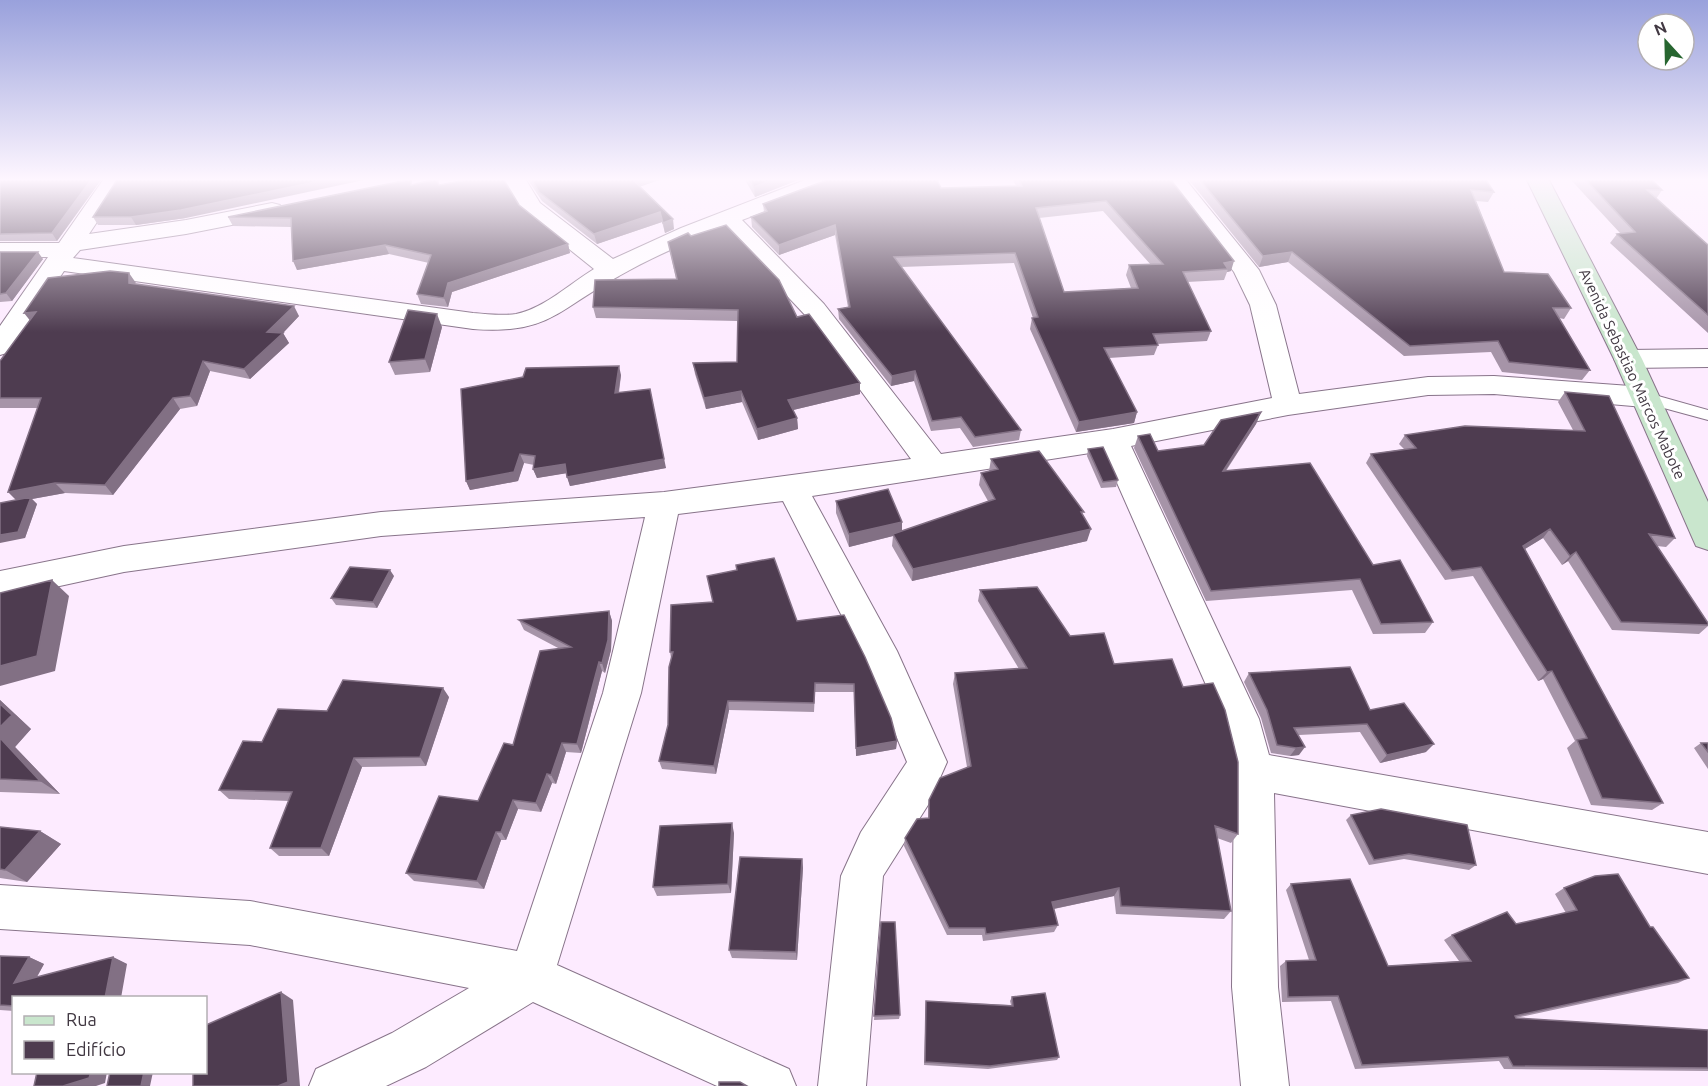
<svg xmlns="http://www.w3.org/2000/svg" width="1708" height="1086" font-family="Ubuntu,sans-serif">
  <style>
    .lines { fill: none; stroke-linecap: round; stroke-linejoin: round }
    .lane-casing { stroke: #88748a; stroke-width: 2 }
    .street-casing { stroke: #88748a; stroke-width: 2 }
    .secondary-casing { stroke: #88748a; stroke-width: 2 }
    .lane { fill: #fff; fill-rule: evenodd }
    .street { fill: #fff; fill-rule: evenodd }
    .secondary { fill: #c9e6cd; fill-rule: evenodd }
    .wall { fill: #a694a8; fill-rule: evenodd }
    .shaded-wall { fill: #827084 }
    .building { fill: #4e3c50; stroke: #827084; stroke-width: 1.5; fill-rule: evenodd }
    .labels { text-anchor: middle; stroke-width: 6; stroke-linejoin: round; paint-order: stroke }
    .street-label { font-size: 15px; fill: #413842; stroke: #fff }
  </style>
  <rect width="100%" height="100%" fill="#fdebff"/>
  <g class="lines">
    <defs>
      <path id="lane" d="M1644,392L1708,410V420L1638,401L1636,397Z"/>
      <path id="street" d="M103,180H125L89,234L186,220L272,203L280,205L284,210L280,215L272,217L186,234L80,250L73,258L473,313C487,314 502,316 516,314C545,308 569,284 594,269L523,212L504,180H526L540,203L613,259L681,228L805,180H837L834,185L742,220L824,304L941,454L1113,429L1272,398L1250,305L1234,272L1163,180H1186L1259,270L1276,305L1299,394L1428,377L1494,376L1644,387L1654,390L1658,397L1654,404L1644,407L1494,394L1428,395L1288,415L1131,446L1259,719L1269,755L1708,832V874L1274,793L1278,987L1289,1086H1241L1232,987L1234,771L1221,719L1103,451L812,496L897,651L947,762L928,805L883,876L866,1086H818L841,876L861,832L907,762L867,665L783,501L678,514L641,693L557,965L789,1069L796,1086H717L533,1002L426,1067L386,1086H309L316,1069L392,1033L469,988L250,945L0,929V885L250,901L517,951L603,693L645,517L381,536L124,572L0,599V571L124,546L381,512L664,492L911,459L806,316L723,228C687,242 652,257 619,276C558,309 549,335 473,329L64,271L10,352L0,355V326L48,257H0V243H59Z
        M1708,349V367L1628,368L1618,365L1614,359L1618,353L1628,350Z"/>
      <path id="secondary" d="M1527,180H1549L1642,359L1708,502V550L1696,546L1692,537L1614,359Z"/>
    </defs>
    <!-- lane casing -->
    <use href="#lane" class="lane-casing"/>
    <!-- street casing -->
    <use href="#street" class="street-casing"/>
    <!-- secondary casing -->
    <use href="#secondary" class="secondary-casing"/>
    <!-- lane -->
    <use href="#lane" class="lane"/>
    <!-- street -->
    <use href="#street" class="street"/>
    <!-- secondary -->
    <use href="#secondary" class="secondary"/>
  </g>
  <!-- wall -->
  <path class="wall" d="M0,180H101L57,241H0Z
    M411,180L412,185H439L519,205L568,244L570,253L452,292L448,307L421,304L417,294L429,263L389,254L297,270L291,227L233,226L228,217Z
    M528,180H659L639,187L674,229L665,233L662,222L597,244L542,201Z
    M745,180H798L755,197Z
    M1013,180H1171L1231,271L1227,272L1224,280L1187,282L1211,331L1207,341L1157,344L1158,345L1154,355L1109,358L1137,412L1134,423L1076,432L1030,329L1032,318H1033L1014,263L901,267L1021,430L1019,440L973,447L960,428L931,431L914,381L891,386L839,319L838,309L848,307L835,235L779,255L752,227L751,217L764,212L763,204L941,188L1016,186ZM1103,211L1151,265H1129L1126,275L1131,288L1064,292L1039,218Z
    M1189,180H1486L1494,192L1488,202L1476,201L1504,272L1571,308L1564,319L1559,318L1590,370L1582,380L1502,372L1491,352L1404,356L1288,262L1259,267Z
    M1571,180H1652L1662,190L1656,199L1708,245V333L1610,243L1617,234L1620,233Z
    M93,217L186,218L136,225H98Z
    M691,236L797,317L860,394L793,410L797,418L798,429L758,440L742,402L706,409L695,374L693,363L737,362L738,321L596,318L593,307L676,279L668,242Z
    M0,252L43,259L12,301L0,302Z
    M136,284L299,316L283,333L289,343L250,379L210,371L197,406L180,409L113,495L65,493L32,499L37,504L25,538L16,500L38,408H0V361Z
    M442,327L430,372L395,375L389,362Z
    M621,375L619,393L666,468L570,486L566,473L537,478L533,469L534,465L524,463L518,481L470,490L466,481Z
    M1565,392L1675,538L1666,547L1657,546L1708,623V626L1699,634L1612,630L1568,561L1562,565L1543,538L1525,549L1663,803L1652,810L1591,805L1567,748L1575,741L1543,679L1538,681L1473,576L1445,580L1366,463L1371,454L1404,449L1399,444L1405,435L1573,430L1558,402Z
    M1261,412L1256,424L1226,471L1373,565L1433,622L1425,633L1373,634L1352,590L1206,601L1134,448L1138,436L1158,451L1204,445Z
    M1088,449L1118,480L1116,487L1101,488L1087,456Z
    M991,459L1083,516L1087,541L912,581L892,546L893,536L849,547L836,513V501L902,522V531L988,501L979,485L981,473L989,471Z
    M736,565L797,621L844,615L897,741L896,749L856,756L854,692H815L814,712L729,710L716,774L662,769L659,761L668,725L671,658L670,652L713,602L736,570Z
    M394,576L377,608L336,605L331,598Z
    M980,590L1070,636L1114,664L1238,834L1231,843L1217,838L1231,911L1224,919L1116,914L1114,896L1054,909L1058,925L1054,932L983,941L982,935H947L904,846L905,838L928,818L929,800L967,767L953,684L955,673L1019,669L978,601Z
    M609,611L612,621L611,650L605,673L602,671L581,753L566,752L556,784L552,783L541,812L518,809L506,840H501L484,889L414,881L406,873L478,801L513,745L560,649L524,630L519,620Z
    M1249,673L1370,710L1426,752L1380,763L1360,732L1299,735V755L1290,756L1271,753L1261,718L1244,682Z
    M449,697L426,766L362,767L329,856H279L270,848L289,801L229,799L219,790L327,711Z
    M0,700L31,729L15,747L60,794L0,792Z
    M1701,743H1708V769L1694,748Z
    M1351,815L1476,865L1469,870L1404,859L1369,865L1346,820Z
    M0,827L40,831L61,844L27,882L0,878Z
    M734,833L731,893L657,896L653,887Z
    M802,859L803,868L797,960L732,958L729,950Z
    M1291,884L1388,966L1459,961L1444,940L1452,935L1516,924L1566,913L1555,894L1564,888L1650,927L1689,978L1678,983L1516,1018L1708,1030V1071L1504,1069L1499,1061L1355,1069L1331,1001L1282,1002L1280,966L1286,961L1309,960L1286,890Z
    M881,922L900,1015L899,1019L874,1020Z
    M0,956L29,957L44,964L37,977L113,957L127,964L14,998V1011L0,1010Z
    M1012,997L1059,1057L1057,1060L988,1069L924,1065L926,1001L1011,1005L1010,1001Z"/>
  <!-- shaded-wall -->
  <path class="shaded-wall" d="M91,180H101L57,241L52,233Z
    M325,180H364L186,218L136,225L131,217Z
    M632,180H659L633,189Z
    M772,180H798L755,197L754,187Z
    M660,212L662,222L597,244L594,234Z
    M673,219L674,229L665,233L663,223Z
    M835,225V235L779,255V245Z
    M568,244L570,253L452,292L448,307L444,298L448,283Z
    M385,245L389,254L297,270L293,261Z
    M38,252L43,259L12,301L6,293Z
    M1292,252L1288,262L1259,267L1263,256Z
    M1234,261L1231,271L1227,272L1228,269L1224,263Z
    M129,273L136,283H129Z
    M294,306L299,316L283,333L289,343L250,379L244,369L267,332Z
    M36,312L32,323L24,313Z
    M437,314L442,327L430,372L425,359Z
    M203,361L210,371L197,406L190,396Z
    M619,366L621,375L617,402L615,393Z
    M915,371L914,381L891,386L892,376Z
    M860,383V394L789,411L788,400Z
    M650,389L666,468L570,486L567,477Z
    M741,391L742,402L706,409L704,398Z
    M173,398L180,409L113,495L105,485Z
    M1137,412L1134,423L1076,432L1079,422Z
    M1261,412L1256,424L1218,482L1223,471Z
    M797,418L798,429L758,440L757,429Z
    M520,454L524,463L518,481L470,490L466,481Z
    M565,464L568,473L537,478L533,469Z
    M55,483L65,493L32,499L37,504L25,538L0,543V535L18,502L8,492Z
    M902,522V534H893V536L849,547V534Z
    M1091,529L1087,541L912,581L913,569Z
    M1550,529L1543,538L1515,555L1523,546Z
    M1576,552L1568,561L1562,565L1570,556Z
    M390,570L394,576L377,608L373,602Z
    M52,580L69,596L55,671L0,686V666Z
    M609,611L612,621L611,650L605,673L602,663Z
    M599,662L602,671L581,753L577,744Z
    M1552,671L1543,679L1538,681L1547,672Z
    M443,688L449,697L426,766L420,757Z
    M0,700L31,729L15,747L60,794L40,781L0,738Z
    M728,701L729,710L716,774L714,766Z
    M897,741L896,749L856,756V748Z
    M562,743L566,752L556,784L551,775Z
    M1434,744L1426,752L1380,763L1387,755Z
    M1305,747L1299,755L1290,756L1296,748Z
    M354,758L362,767L329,856L321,848Z
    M547,774L552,783L541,812L536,803Z
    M513,800L518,809L506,840L501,832Z
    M732,823L734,833L731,893L728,884Z
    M40,831L61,844L27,882L5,870Z
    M496,832L501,840L484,889L477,881Z
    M802,859L803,868L797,960L796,952Z
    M1119,888L1114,896L1048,910L1052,902Z
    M29,957L44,964L30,989L14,983Z
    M113,957L127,964L121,998H105Z
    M281,992L293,1000L300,1086H278Z
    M91,1072H107L105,1083L96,1086H63Z
    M144,1072H153L150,1086H141Z"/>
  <!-- building -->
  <path class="building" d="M0,180H91L52,233L0,234Z
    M117,180H325L181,210L131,217H93Z
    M407,180H411V185L432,180H437L439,185L466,180H504L519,205L568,244L448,283L444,298L417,294L431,255L385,245L293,261L291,218L228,217Z
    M532,180H633L673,219L663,223L660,212L594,234L539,192Z
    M750,180H772L754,187Z
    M827,180H937L941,188L1022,186L1019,180H1171L1234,261L1224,263L1228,269L1183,272L1211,331L1153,334L1158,345L1104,348L1137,412L1079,422L1032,318L1038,317L1015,253L894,257L1021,430L975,437L961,417L932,421L915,371L892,376L838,309L850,307L835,225L779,245L751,217L767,211L763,204ZM1106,201L1163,264L1129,265L1138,288L1064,292L1036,208Z
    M1200,180H1486L1494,192L1471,190L1504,272L1548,274L1571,308H1553L1590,370L1509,362L1498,341L1410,346L1292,252L1263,256Z
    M1586,180H1652L1662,190H1647L1708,245V315L1617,234L1635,232Z
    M726,225L779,280L797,317L809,314L860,383L788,400L797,418L757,429L741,391L704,398L693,363L737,362L738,310L593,307L595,280L677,279L668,242L688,233L691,236Z
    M0,252H38L6,293L0,294Z
    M110,271L129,273V283L294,306L267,332L283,333L244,369L203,361L190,396L173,398L105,485L55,483L8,492L41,398H0V361L36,312L24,313L48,278Z
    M408,310L437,314L425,359L389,362Z
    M619,366L615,393L650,389L664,459L567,477L565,464L533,469L535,456L520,454L514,472L466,481L461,389L523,377L526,368Z
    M1565,392L1609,396L1675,538L1649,534L1708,623V625L1621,622L1576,552L1570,556L1550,529L1523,546L1663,803L1602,798L1577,740L1587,738L1552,671L1547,672L1481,567L1452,571L1371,454L1416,448L1405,435L1465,426L1585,431Z
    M1261,412L1223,471L1310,463L1373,565L1400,560L1433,622L1381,624L1360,579L1211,591L1138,436L1150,434L1158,451L1204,445L1221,420Z
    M1103,447L1118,480L1103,482L1088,449Z
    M1039,451L1084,512H1081L1091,529L913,569L893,534L995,499L981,473L998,469L991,459Z
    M888,489L902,522L849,534L836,501Z
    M31,497L18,532L0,535V503Z
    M774,558L797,621L844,615L865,657L891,718L897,741L856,748L854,684L815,683L814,703L728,701L714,766L659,761L668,725L669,667L673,652H670L671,605L713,602L707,576L737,570L736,565Z
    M350,567L390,570L373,602L331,598Z
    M52,580L37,656L0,666V593Z
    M1037,587L1070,636L1104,633L1114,664L1172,659L1183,687L1213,683L1225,710L1238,762V834L1215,826L1231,911L1121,906L1119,888L1052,902L1058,925L986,934L985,928H949L905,838L917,819L929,818V800L940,778L971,766L955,673L1027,668L980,590Z
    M609,611L608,640L602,663L599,662L577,744L562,743L551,775L547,774L536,803L513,800L501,832H496L477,881L406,873L439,796L478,801L504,743L513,745L540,651L571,647L519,620Z
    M1350,667L1370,710L1404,703L1434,744L1387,755L1367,724L1294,728L1305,747L1296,748L1277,745L1267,710L1249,673Z
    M343,680L443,688L420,757L354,758L321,848H270L292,792L219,790L243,741L262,742L278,709L327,711Z
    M0,704L12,715L0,727Z
    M0,738L40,781L0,779Z
    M1701,743H1708V752Z
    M1381,809L1467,825L1476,865L1409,854L1374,860L1351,815Z
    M732,823L728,884L653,887L660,826Z
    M0,827L40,831L5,870L0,869Z
    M740,857L802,859L796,952L729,950Z
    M1618,874L1650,927H1653L1689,978L1515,1016L1516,1018L1708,1030V1068L1513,1066L1508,1057L1362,1065L1338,996L1288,997L1286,961L1316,960L1291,884L1350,879L1388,966L1471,961L1452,935L1507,912L1516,924L1577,910L1564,888L1595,876Z
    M881,922H895L900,1015L874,1016Z
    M0,956L29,957L14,983L113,957L105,998H14V1006L0,1005Z
    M281,992L288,1082L278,1086H193V1072H206V1025Z
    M1045,993L1059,1057L990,1066L925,1062L926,1001L1013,1006L1012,997Z
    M37,1072H91L89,1078L63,1086H34Z
    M110,1072H144L141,1086H107Z
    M719,1082H740L747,1086H719Z"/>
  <!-- sky -->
  <linearGradient id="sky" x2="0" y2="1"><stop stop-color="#99a1dc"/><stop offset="0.54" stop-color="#fef6ff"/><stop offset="1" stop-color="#fef6ff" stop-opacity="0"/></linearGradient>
  <rect width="1708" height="332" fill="url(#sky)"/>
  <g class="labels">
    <!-- street labels -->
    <g class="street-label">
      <text transform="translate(1632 374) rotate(65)" y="5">Avenida Sebastiao Marcos Mabote</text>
    </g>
  </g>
  <!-- legend -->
  <rect x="12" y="996" width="195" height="78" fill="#ffffff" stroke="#b3afb3" stroke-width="1.5"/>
  <rect x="24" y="1016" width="30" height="9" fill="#c9e6cd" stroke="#b3afb3" stroke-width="1.5"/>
  <text x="66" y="1026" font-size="18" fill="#413842">Rua</text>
  <rect x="24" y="1041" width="30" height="18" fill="#4e3c50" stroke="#b3afb3" stroke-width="1.5"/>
  <text x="66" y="1056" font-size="18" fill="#413842">Edifício</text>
  <!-- north arrow -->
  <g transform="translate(1666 42) rotate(338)"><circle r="28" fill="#ffffff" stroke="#b3afb3" stroke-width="1.5"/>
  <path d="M0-4.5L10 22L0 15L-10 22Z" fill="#276630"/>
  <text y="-9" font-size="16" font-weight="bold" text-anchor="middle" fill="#413842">N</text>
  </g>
</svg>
